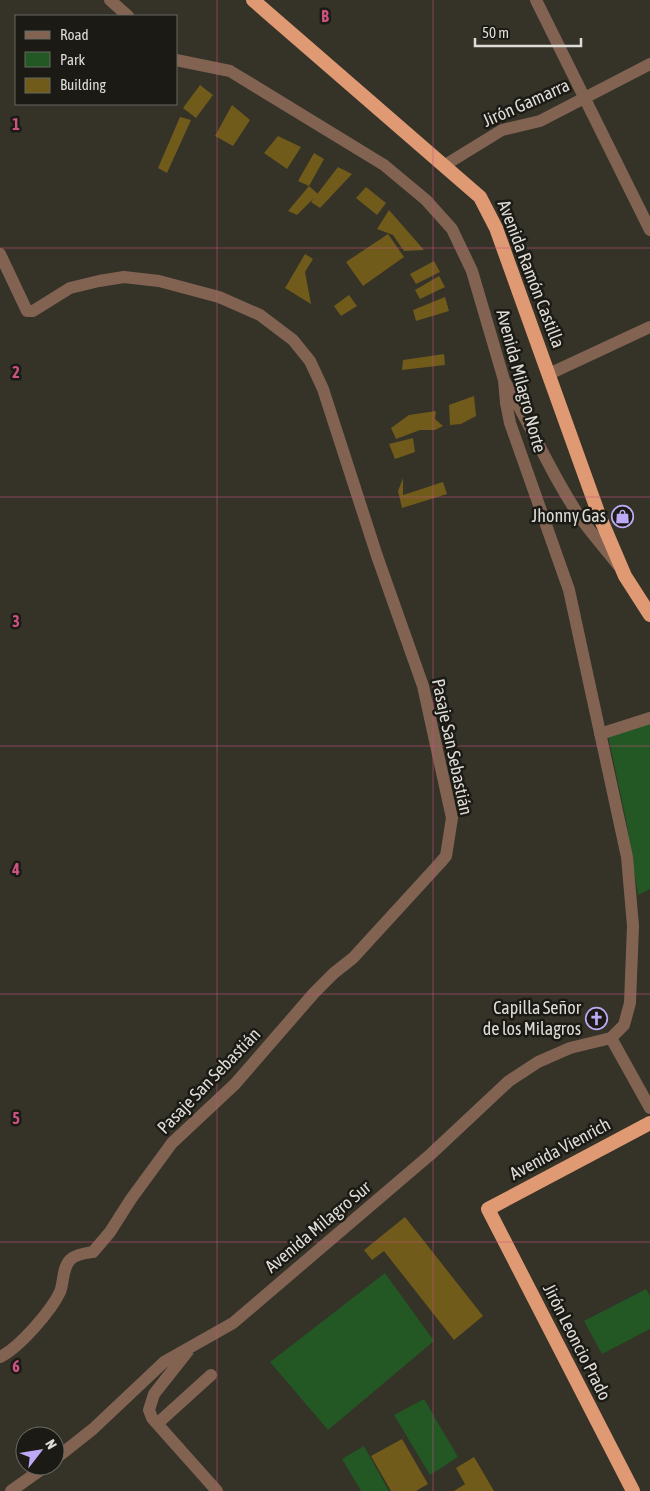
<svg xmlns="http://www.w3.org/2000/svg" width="650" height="1491" font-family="'Asap Condensed',sans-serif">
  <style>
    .green { fill: #235723 }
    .building { fill: #705b1a }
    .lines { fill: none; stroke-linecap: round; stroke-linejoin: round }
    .minor { stroke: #826352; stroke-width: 12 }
    .trunk { stroke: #e09a73; stroke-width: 14 }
    .grid { fill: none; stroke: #ca5380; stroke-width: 1; stroke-opacity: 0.55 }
    .labels { text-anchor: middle; stroke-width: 5; stroke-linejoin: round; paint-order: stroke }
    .street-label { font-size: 18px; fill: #dedcd6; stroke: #1b1a15 }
    .poi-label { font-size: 18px; fill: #dedcd6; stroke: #1b1a15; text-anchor: end }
    .grid-label { font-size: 16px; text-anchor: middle; font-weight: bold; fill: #ca5380; stroke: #1b1a15; stroke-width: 5; stroke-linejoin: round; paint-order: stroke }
  </style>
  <rect width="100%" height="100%" fill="#353228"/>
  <!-- green -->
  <path class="green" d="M650,722V889L638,895L626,820L608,736Z
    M385,1273L434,1341L328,1430L270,1362Z
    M646,1289L650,1296V1329L602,1354L584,1321Z
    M424,1399L458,1457L430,1475L394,1415Z
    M364,1446L389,1491H361L342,1459Z"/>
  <!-- building -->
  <path class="building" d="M200,85L213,95L196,118L183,108Z
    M232,105L250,120L233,146L215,136Z
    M180,117L191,120L167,173L158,168Z
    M278,136L301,147L287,169L264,153Z
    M314,153L324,159L309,186L298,181Z
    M338,167L352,174L320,208L311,202Z
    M309,186L318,194L297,215L288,211Z
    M366,187L386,203L377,215L356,198Z
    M389,210L424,250L404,251L393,235L377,229Z
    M388,234L404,257L363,286L346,262Z
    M305,254L313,259L305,272L311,304L285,288Z
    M434,261L440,272L416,284L410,274Z
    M439,276L445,287L420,299L415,290Z
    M349,295L357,306L341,316L334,306Z
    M445,297L449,311L416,321L413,310Z
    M444,354L445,365L402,370L403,360Z
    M474,396L476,416L461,424L450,425L449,405Z
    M436,411L435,419L443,426L435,430H420L396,439L391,428L409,415Z
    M413,438L415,452L395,459L389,444Z
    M403,478V495L443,482L447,494L402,508L398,491Z
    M405,1217L483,1316L454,1340L384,1251L372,1260L364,1250Z
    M402,1439L428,1484L416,1491H391L371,1456Z
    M474,1457L494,1491H454L465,1484L456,1468Z"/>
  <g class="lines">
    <!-- minor -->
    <path class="minor" d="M110,0L128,16
      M536,0L650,230
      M176,60L230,71L384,165L426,200L452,229L472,271L504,380L506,403L510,423L569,590L627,857L633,926L630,1003L624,1025L611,1038
      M445,165L502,130L540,121L650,64
      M0,254L27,311H33L70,288L99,281L124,277L159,281L219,297L260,315L293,340L310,361L323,389L377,556L423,686L452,818L446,856L440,863L353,958L334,973L314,993L235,1084L172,1143L131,1199L110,1232L93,1252C86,1253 77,1254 71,1259C62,1267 64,1282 60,1292C51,1311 19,1348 0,1357
      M549,374L650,327
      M505,382C532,427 552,477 582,520C593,535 606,550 618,565
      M600,734L650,718
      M611,1038L650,1108
      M188,1351L154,1394L149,1410L152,1418L217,1491
      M158,1423L211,1375
      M55,1459L93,1429L164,1362L233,1323L431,1154L509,1081L538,1062L570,1048L611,1038
      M11,1491L46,1466"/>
    <!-- trunk -->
    <path class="trunk" d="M253,0L480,197L496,228L599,515L625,576L650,615
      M633,1491L488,1209L650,1123"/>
  </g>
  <!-- grid -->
  <path class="grid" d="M217,0V1491M433,0V1491M0,248H650M0,497H650M0,746H650M0,994H650M0,1242H650"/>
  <!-- icons -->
  <defs>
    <symbol id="shop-ring" viewBox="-11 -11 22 22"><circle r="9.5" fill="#1b1a15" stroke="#bda9f5" stroke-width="1.5"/><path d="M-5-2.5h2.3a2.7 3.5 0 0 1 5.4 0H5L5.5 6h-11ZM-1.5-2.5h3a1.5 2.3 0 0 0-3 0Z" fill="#bda9f5"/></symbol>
    <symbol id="church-ring" viewBox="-11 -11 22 22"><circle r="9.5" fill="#1b1a15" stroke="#bda9f5" stroke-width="1.5"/><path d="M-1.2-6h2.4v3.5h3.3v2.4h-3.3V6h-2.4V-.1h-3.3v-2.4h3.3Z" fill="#bda9f5"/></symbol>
  </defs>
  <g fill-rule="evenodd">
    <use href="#shop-ring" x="610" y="504" width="25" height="25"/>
    <use href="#church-ring" x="584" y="1006" width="25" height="25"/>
  </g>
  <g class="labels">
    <!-- street labels -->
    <g class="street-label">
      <text transform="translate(526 103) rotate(-24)" y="6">Jirón Gamarra</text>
      <text transform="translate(531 274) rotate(69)" y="6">Avenida Ramón Castilla</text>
      <text transform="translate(521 381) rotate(75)" y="6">Avenida Milagro Norte</text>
      <text transform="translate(452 747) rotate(78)" y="6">Pasaje San Sebastián</text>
      <text transform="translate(209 1081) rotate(-46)" y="6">Pasaje San Sebastián</text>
      <text transform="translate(560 1149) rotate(-28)" y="6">Avenida Vienrich</text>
      <text transform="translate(318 1227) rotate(-40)" y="6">Avenida Milagro Sur</text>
      <text transform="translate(577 1342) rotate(63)" y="6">Jirón Leoncio Prado</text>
    </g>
    <!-- poi labels -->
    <g class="poi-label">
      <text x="606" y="522">Jhonny Gas</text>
      <text x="581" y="1014">Capilla Señor<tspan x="581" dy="21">de los Milagros</tspan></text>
    </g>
  </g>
  <g class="grid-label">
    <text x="325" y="22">B</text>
    <text x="16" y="130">1</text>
    <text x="16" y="378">2</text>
    <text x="16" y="627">3</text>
    <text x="16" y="875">4</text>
    <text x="16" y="1124">5</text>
    <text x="16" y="1372">6</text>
  </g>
  <!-- legend -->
  <rect x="15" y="15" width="162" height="90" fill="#1b1a15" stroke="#696862"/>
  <rect x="25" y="31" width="25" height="8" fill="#826352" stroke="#696862"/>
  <text x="60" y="40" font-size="15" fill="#dedcd6">Road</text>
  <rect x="25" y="52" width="25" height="15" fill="#235723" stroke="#696862"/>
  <text x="60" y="65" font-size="15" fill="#dedcd6">Park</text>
  <rect x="25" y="78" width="25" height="15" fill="#705b1a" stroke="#696862"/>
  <text x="60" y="90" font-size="15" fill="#dedcd6">Building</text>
  <!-- north arrow -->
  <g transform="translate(40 1451) rotate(59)"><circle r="24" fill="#1b1a15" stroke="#696862"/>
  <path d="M0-4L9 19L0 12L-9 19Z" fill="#bda9f5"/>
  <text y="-8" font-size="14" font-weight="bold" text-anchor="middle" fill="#dedcd6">N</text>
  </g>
  <!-- scale -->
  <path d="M475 38v8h106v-8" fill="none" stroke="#dedcd6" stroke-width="2.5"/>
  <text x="482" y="38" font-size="15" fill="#dedcd6" stroke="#1b1a15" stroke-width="4" paint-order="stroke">50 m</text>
</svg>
